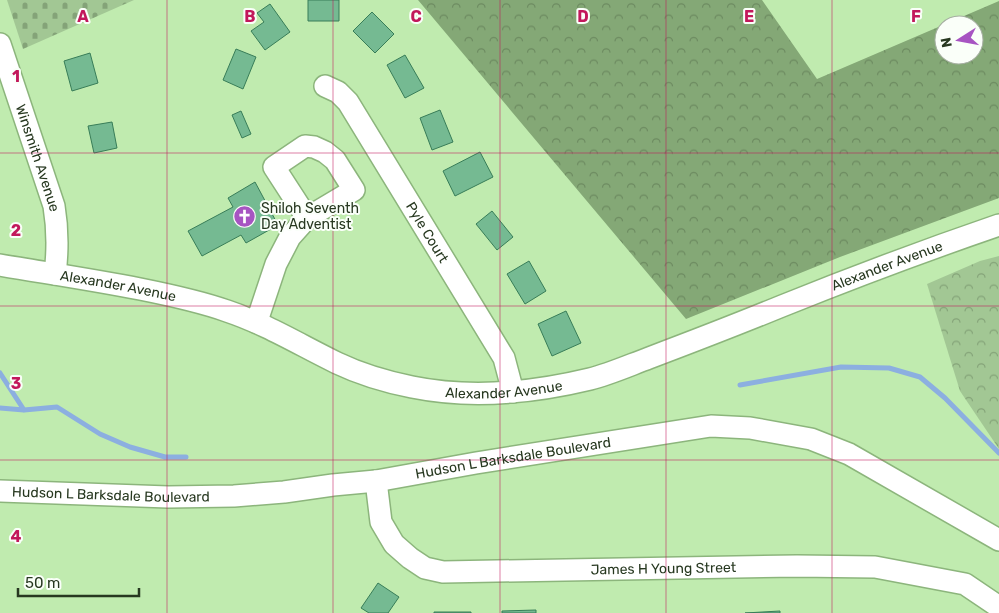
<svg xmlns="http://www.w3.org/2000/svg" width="999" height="613" font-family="Rubik,sans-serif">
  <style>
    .forest { fill: url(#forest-crowns); fill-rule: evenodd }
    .cemetery { fill: url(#cemetery-stones) }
    .park { fill: url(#park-crowns) }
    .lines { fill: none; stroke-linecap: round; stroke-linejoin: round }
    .stream { stroke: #8cafe0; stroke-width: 5 }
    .building { fill: #75ba92; stroke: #387d58 }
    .minor-casing { stroke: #8cb57c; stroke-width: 24 }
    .minor { stroke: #fff; stroke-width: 21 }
    .grid { fill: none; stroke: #c2185b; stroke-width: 1; stroke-opacity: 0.55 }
    .labels { text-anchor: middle; stroke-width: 4; stroke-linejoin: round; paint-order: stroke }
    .street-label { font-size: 14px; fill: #273820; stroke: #fafff9 }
    .poi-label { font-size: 14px; fill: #273820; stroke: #fafff9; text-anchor: start }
    .grid-label { font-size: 16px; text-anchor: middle; font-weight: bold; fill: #c2185b; stroke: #fafff9; stroke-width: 4; stroke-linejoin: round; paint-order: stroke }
  </style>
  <defs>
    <pattern id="forest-crowns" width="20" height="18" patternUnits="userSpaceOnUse" patternTransform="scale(1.25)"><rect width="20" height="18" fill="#84a876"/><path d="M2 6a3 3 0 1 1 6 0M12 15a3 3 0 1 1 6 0" fill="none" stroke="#6c8a60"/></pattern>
    <pattern id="cemetery-stones" width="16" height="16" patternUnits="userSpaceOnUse" patternTransform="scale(1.25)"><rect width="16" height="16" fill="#a2c794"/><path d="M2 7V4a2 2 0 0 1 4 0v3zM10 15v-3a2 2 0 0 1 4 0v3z" fill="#84a378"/></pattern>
    <pattern id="park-crowns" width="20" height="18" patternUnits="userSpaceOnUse" patternTransform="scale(1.25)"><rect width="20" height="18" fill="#a2c794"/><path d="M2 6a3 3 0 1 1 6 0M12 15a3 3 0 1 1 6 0" fill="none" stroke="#84a378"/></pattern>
  </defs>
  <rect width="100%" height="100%" fill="#c0ebaf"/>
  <!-- forest -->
  <path class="forest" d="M418,0H762L817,79L999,1V198L840,257L686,319ZM944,25H974V55H944Z"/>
  <!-- cemetery -->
  <path class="cemetery" d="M7,0H134L23,49Z"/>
  <!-- park -->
  <path class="park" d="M999,256V449L960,391L927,284L980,261Z"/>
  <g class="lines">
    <!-- stream -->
    <path class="stream" d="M0,373L24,410
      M740,385L841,367L889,368L920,377L945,398L999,453
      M0,408L24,410L57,407L100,434L130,447L165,457H186"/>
  </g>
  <!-- building -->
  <path class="building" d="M308,0H339V21H308Z
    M270,4L290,32L265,50L251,31L264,22L257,13Z
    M372,12L394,34L375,53L353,31Z
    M236,49L256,57L243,89L223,80Z
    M90,53L98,83L72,91L64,61Z
    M405,55L424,88L405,98L387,65Z
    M440,110L453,142L432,150L420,118Z
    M241,111L251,134L242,138L232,115Z
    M112,122L117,148L94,153L88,126Z
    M480,152L493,177L455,196L443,171Z
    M255,182L278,225L246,243L241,235L202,256L188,231L233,207L228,198Z
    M492,211L513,237L497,250L476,224Z
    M529,261L546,291L525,304L507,274Z
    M566,311L581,343L552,356L538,324Z
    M378,583L399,597L388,613H369L361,608Z
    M536,610V613H502V611Z
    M780,611V613H745Z
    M434,612H471V613H434Z"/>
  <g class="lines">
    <defs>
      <g id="minor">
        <path id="s1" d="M0,44L54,206C58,230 58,250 55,274"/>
        <path id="s2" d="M325,86L338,92L348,102L504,358L513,392"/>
        <path id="s3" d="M0,265C47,273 94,280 140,289C170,295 199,301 227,311C266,324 300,345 337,363C360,374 387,382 412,387C471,399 532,393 590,379C610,374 630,365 649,358C694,341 738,324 782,306C854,277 926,250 999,225"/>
        <path d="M256,322L260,312L276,264L290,237L307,218L354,190L335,160L325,152L314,147L305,146L274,167L307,218"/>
        <path id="s4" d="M376,481L381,522L394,544L410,558L425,568L443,572L797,566L875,567L965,584L999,607"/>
        <path id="s5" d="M0,491L168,497L234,496L284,492L333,485L376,481L476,463L711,426L750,428L811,439L849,454L999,540"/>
      </g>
    </defs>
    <!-- minor casing -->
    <use href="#minor" class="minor-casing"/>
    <!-- minor -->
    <use href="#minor" class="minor"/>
  </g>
  <!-- grid -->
  <path class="grid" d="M167,0V613M333,0V613M500,0V613M666,0V613M832,0V613M0,153H999M0,306H999M0,460H999"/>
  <!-- icons -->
  <defs>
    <symbol id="church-disc" viewBox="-11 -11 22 22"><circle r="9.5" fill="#a754c2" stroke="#fafff9"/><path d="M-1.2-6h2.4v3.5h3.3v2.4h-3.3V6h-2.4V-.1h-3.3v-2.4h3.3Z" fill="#fff"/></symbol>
  </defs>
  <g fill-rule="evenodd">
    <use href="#church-disc" x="232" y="204" width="25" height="25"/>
  </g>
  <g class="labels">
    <!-- street labels -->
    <g class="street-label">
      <text dy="5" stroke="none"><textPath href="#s1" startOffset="120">Winsmith Avenue</textPath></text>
      <text dy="5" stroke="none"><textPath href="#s2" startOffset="181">Pyle Court</textPath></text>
      <text dy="5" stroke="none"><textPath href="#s3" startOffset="930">Alexander Avenue</textPath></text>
      <text dy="5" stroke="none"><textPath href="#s3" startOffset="120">Alexander Avenue</textPath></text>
      <text dy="5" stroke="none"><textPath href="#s3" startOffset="525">Alexander Avenue</textPath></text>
      <text dy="5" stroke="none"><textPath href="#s5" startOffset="516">Hudson L Barksdale Boulevard</textPath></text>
      <text dy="5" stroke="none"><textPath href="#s5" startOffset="111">Hudson L Barksdale Boulevard</textPath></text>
      <text dy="5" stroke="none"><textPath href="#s4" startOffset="345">James H Young Street</textPath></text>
    </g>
    <!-- poi labels -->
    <g class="poi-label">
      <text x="261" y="213">Shiloh Seventh<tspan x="261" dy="16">Day Adventist</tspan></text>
    </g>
  </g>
  <g class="grid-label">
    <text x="83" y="22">A</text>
    <text x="250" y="22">B</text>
    <text x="416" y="22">C</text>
    <text x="583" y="22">D</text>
    <text x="749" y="22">E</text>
    <text x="916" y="22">F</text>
    <text x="16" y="82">1</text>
    <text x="16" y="236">2</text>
    <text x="16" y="389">3</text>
    <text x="16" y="542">4</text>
  </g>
  <!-- north arrow -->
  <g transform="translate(959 40) rotate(259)"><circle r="24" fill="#fafff9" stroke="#a6afa2"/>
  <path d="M0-4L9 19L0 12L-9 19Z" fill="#a754c2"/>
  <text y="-8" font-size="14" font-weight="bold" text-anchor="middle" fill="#273820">N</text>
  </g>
  <!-- scale -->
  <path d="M18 588v8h121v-8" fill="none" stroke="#273820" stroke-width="2.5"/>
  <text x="25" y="588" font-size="15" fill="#273820" stroke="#fafff9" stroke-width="4" paint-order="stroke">50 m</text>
</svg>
